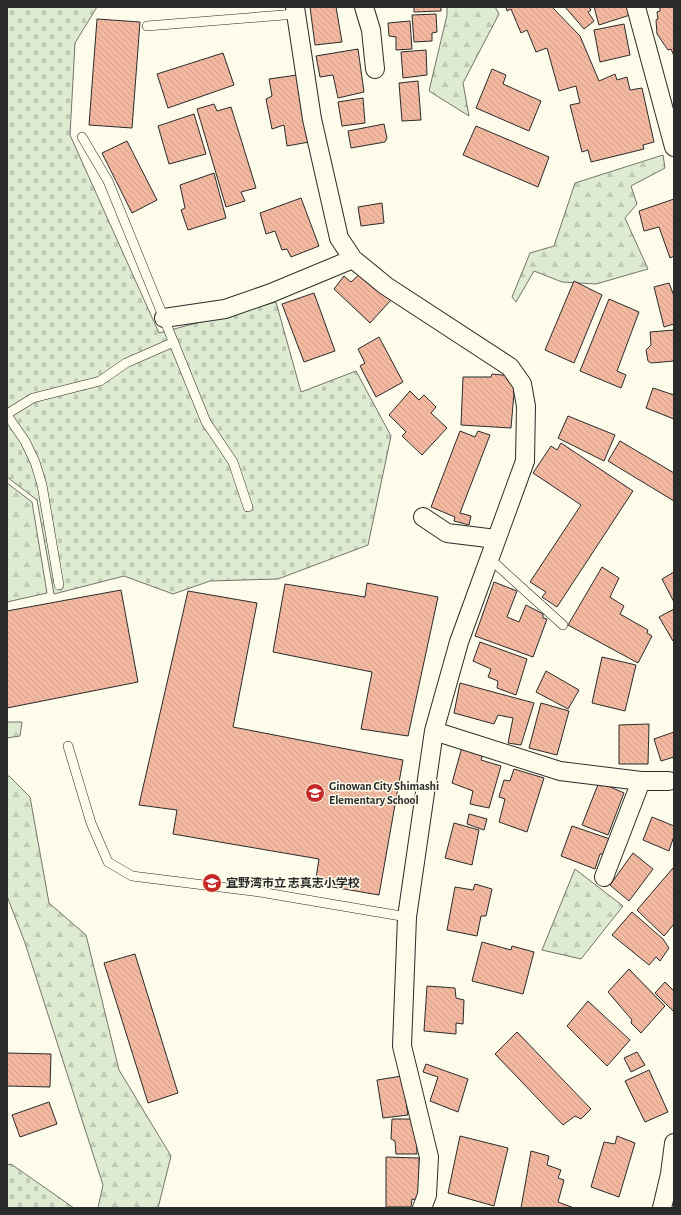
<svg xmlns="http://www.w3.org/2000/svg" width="681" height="1215" font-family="'Alegreya Sans','Noto Sans JP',sans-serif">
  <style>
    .forest { fill: url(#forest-firs); stroke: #74746e }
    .cemetery { fill: url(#cemetery-stones); stroke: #74746e }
    .building { fill: url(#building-back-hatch); stroke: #2b2b2b }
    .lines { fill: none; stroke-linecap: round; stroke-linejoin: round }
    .service-casing { stroke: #2b2b2b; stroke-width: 10 }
    .minor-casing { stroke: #2b2b2b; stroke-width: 20 }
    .service { stroke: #fdfbea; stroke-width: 9 }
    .minor { stroke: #fdfbea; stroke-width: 18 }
    .labels { text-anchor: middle; stroke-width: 3; stroke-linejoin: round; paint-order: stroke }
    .poi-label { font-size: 12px; font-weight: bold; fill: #2b2b2b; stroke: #fdfbea; text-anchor: start }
  </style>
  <defs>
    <pattern id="forest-firs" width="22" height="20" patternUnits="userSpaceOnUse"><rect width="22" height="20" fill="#deebd1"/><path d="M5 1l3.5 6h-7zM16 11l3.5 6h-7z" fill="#bfcab4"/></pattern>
    <pattern id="cemetery-stones" width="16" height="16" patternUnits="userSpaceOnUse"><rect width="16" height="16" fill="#deebd1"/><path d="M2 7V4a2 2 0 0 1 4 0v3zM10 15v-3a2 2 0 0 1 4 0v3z" fill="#bfcab4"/></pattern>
    <pattern id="building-back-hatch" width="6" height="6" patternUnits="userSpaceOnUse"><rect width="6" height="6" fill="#f2b8a0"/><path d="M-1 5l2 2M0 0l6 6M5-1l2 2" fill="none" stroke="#d09e8a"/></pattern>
  </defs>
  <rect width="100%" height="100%" fill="#fdfbea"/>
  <!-- forest -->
  <path class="forest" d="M447,7H495L499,14L463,83L469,116L429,91L447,15Z
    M663,155L665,168L631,186L637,204L625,218L648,269L596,284L562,282L534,271L516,302L512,297L530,253L554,246L575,183Z
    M7,483L32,502L47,593L7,602Z
    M7,722H22L20,736L7,738Z
    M7,776H9L30,797L49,903L86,935L119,1070L171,1156L158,1208H98L103,1185L25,943L7,896Z
    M575,869L623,906L581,959L542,950Z"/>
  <!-- cemetery -->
  <path class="cemetery" d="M7,7H97L75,43L70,135L159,333L276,302L301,392L356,371L391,436L368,545L278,579L210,581L173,594L124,576L54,594L37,500L7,477Z
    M11,1164L74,1208H7V1165Z"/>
  <!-- building -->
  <path class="building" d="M310,7H336L342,42L315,45Z
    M414,7H441V11L414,12Z
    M506,7H552L580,36L599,81L615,74L617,80L627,77L630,90L642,88L654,142L643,145L644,149L591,162L588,150L582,152L570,105L580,103L576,86L559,91L547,48L536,52L527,30L521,33L511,9L507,11Z
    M565,7H589L591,10L588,12L594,21L584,29Z
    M594,7H629L630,15L599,25Z
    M662,7H674V56L671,49L668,50L657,34L656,20L658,19L657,12L660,11V8Z
    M436,14L437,32L432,33V41L414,42L412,15Z
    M97,19L140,22L132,128L89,125Z
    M410,21L412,49L396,50V37L389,36L388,23Z
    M624,24L630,55L600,62L594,30Z
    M358,49L364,92L338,98L333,75L320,77L316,56Z
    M426,50L427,75L403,78L401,52Z
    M223,53L234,85L168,108L157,74Z
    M492,69L506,75L503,84L541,101L529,131L476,108Z
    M297,75L309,142L287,146L284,125L272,129L266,99L272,96L269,79Z
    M418,81L421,120L402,121L399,83Z
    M363,98L365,123L342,126L338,102Z
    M214,104L217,111L231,107L256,188L241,192L245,201L226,207L197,109Z
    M194,114L206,154L169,164L158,126Z
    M384,124L387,138L385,142L351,148L348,131Z
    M476,126L549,157L538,187L463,155Z
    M127,141L157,200L132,213L102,153Z
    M214,173L226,218L188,230L181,210L185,208L180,185Z
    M301,198L319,246L291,257L287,249L282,250L275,231L266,234L260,213Z
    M674,199V256L670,258L659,227L644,231L639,211Z
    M382,203L384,223L361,226L358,207Z
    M363,271L391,300L370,323L334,289L344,276L351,282Z
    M574,281L602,295L574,363L545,350Z
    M669,283L674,296V324L664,327L654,287Z
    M314,293L335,351L304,362L282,304Z
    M609,299L639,312L617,371L626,375L621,388L580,371Z
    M674,330V361L651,363L648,361L646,350L651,345L650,332Z
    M379,337L403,382L376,397L360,366L365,363L358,349Z
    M492,374L512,376L514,393L511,428L461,425L463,377H491Z
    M653,388L674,395V419L646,408Z
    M410,391L419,400L424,395L436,407L431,413L447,428L422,455L402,436L406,432L389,415Z
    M568,416L615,435L604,461L558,438Z
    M460,431L475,437L478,431L490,435L460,513L471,516L469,525L454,521L455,517L431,507Z
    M620,441L674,473V501L608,461Z
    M561,443L633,491L557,607L542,597L546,592L530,582L581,505L533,473L551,446L557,450Z
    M602,567L619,578L610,597L624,606L620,614L648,630L647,633L652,636L638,663L568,625Z
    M674,572V602L662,579Z
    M494,582L517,591L507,617L519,622L526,605L543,614V618L547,619L533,657L475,636Z
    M367,583L438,597L408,736L361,729L372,672L273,652L285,584L365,597Z
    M121,590L138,682L7,708V611Z
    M188,591L257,603L233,727L403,760L379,895L315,884L319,859L173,834L177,810L139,805Z
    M674,609V641H673L659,617Z
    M480,642L527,659L516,695L497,688L498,681L488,677L491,669L473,661Z
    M602,657L636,665L625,711L592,703Z
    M546,671L579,690L568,709L536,692Z
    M460,683L534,703L521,745L508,743L513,718L498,715L494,724L454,713Z
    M541,703L569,711L557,755L529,748Z
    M649,724L648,764H619V725Z
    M674,732V757L661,761L654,739Z
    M462,747L483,754L481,760L501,766L489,808L470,804L473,791L452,783Z
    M514,769L544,778L527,832L499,822L505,799L499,797L504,780L510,781Z
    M599,782L624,793L608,835L582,825Z
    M469,814L487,819L484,830L467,824Z
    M652,817L674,826V836L669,851L643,840Z
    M454,823L479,830L472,865L445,858Z
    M572,826L610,839L605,854H600L595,869L561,856Z
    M633,853L653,869L629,901L610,885Z
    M673,868L674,869V924L664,936L637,910Z
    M475,884L492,889L486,916H481L477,936L447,930L455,887L473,890Z
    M632,912L663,939L669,948L660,961L656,957L649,965L612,935Z
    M482,942L511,950L512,946L534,952L523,994L472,981Z
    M135,954L178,1093L148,1103L104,963Z
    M629,969L665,1006L641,1033L631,1023L632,1020L608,992Z
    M665,982L674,991V1012L655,993Z
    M427,986L455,988L456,998L464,1000L463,1024L456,1023V1034L424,1031Z
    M588,1001L630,1040L607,1066L567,1026Z
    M517,1032L591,1109L581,1119L575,1116L563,1125L495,1054Z
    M637,1052L645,1065L631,1072L624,1058Z
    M7,1053L51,1054L50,1087L7,1086Z
    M426,1064L468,1079L458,1112L430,1101L438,1077L423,1072Z
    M649,1070L668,1112L645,1122L625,1081Z
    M402,1076L408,1115L383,1118L377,1080Z
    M49,1102L57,1124L20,1137L12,1115Z
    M392,1119H416L417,1154H396L395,1141L391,1139Z
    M460,1136L508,1148L494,1206L448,1193Z
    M617,1136L635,1143L619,1197L591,1187L604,1142L615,1144Z
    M531,1151L549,1156L547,1165L561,1170L558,1178L564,1180L558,1202L574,1208H521Z
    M386,1157L419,1158L420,1188L416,1200L412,1199L411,1207H386Z"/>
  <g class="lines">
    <defs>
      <path id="service" d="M147,26L296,14
        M82,137L108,181L206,422L233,462L248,507
        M7,414L33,398L100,381L126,363L174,342
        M7,415L25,441L35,462L42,485L59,585
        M489,558L563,625
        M68,746L91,823L108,862L132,876L260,892L407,917"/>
      <path id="minor" d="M295,7L312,119L339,238L353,259L386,286L510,367L522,384L526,406L525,461L459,642L434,731L407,917L402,1046L429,1157L427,1195L422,1208
        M364,7L371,30L375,69
        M636,7L674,147
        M164,318L225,309L271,293L353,259
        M423,517L447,533L496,539
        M434,731L560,771L641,781H669
        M604,877L641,781
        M662,1208L670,1174L674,1143"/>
    </defs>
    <!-- service casing -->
    <use href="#service" class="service-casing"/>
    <!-- minor casing -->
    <use href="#minor" class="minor-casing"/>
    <!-- service -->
    <use href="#service" class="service"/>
    <!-- minor -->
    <use href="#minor" class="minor"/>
  </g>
  <!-- icons -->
  <defs>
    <symbol id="school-disc" viewBox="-11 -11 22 22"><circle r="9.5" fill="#c62828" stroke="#fdfbea"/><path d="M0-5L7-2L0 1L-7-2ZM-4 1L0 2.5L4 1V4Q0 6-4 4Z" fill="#fff"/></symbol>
  </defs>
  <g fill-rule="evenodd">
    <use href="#school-disc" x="304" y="782" width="22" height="22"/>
    <use href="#school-disc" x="201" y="872" width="22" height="22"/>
  </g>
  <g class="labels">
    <!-- poi labels -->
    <g class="poi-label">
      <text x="329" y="790">Ginowan City Shimashi<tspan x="329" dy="14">Elementary School</tspan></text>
      <text x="226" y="887">宜野湾市立 志真志小学校</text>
    </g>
  </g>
  <!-- border -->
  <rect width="681" height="1215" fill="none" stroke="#2b2b2b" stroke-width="16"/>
</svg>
